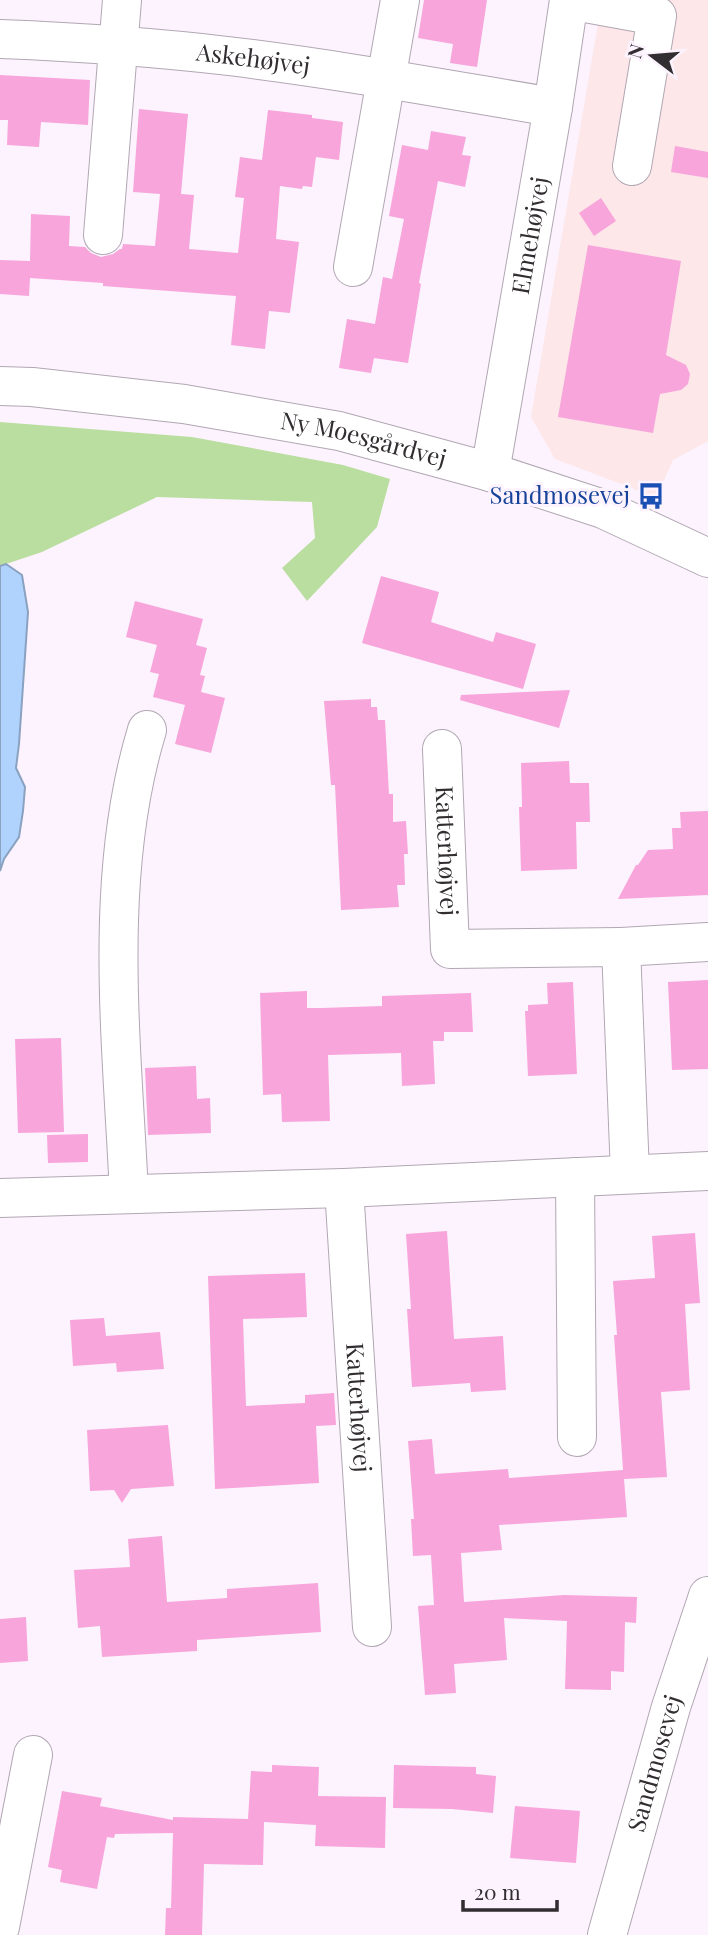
<svg xmlns="http://www.w3.org/2000/svg" width="708" height="1935" font-family="'Playfair Display',serif">
  <style>
    .education { fill: #fde7e8 }
    .green { fill: #bade9f }
    .water { fill: #b0d3fe; stroke: #8aa1c0; stroke-width: 2 }
    .building { fill: #f8a5db }
    .lines { fill: none; stroke-linecap: round; stroke-linejoin: round }
    .minor-casing { stroke: #b1a7b3; stroke-width: 40 }
    .minor { stroke: #fff; stroke-width: 38 }
    .labels { text-anchor: middle; stroke-width: 6; stroke-linejoin: round; paint-order: stroke }
    .street-label { font-size: 24px; fill: #312d31; stroke: #fcf3fe }
    .transit-label { font-size: 24px; fill: #164399; stroke: #fcf3fe; text-anchor: end }
  </style>
  <rect width="100%" height="100%" fill="#fcf3fe"/>
  <!-- education -->
  <path class="education" d="M602,0H708V441L673,460L664,480L661,499L555,459L531,417Z"/>
  <!-- green -->
  <path class="green" d="M0,422L192,437L343,465L390,479L377,527L307,601L282,568L315,538L312,502L157,497L42,552L0,566Z"/>
  <!-- water -->
  <path class="water" d="M6,564L22,575L28,612L19,744L16,768L25,787L23,811L19,837L4,859L0,871V566Z"/>
  <!-- building -->
  <path class="building" d="M424,0H487L477,67L450,63L453,44L418,38Z
    M0,75L90,80L88,125L41,122L39,147L7,145L8,120H0Z
    M139,109L188,114L181,194L194,195L189,249L238,253L244,198L235,197L240,157L262,160L268,110L312,115V118L343,122L339,160L316,157L312,187L303,186L302,189L280,186L276,239L299,242L290,313L269,311L265,349L231,345L236,296L103,286V283L30,278L29,296L0,294V260L30,261L31,214L70,216L69,246L85,247L91,253L101,257L113,254L120,249H122L123,244L155,246L160,194L133,192Z
    M431,131L466,137L462,155L471,156L465,187L438,181L419,283L421,284L408,363L374,358L371,373L339,368L347,319L375,324L383,277L392,279L404,219L389,216L402,145L428,150Z
    M675,146L708,152V178L671,172Z
    M601,198L616,221L594,236L579,213Z
    M588,245L681,261L666,355L686,365L690,374L688,384L681,390L660,394L653,433L558,417Z
    M381,576L439,592L431,622L493,642L496,632L536,644L523,689L362,643Z
    M135,601L203,619L196,645L207,648L200,675L205,676L201,692L225,698L211,753L175,744L185,705L153,697L159,674L150,672L157,645L126,637Z
    M570,690L559,728L460,700L461,695Z
    M371,699V707H377L378,720H385L389,794H393V822L406,821L408,854H404L405,885H397L399,907L341,910L335,785H331L324,701Z
    M569,761L570,783H589L590,822H576L577,869L521,871L519,807H522L521,763Z
    M708,811V895L618,899L636,865H638L648,850L673,849L672,828H681L680,812Z
    M708,980V1069L672,1070L668,982Z
    M573,982L577,1074L528,1076L525,1011H528V1005L548,1004L547,983Z
    M307,991V1008H321L382,1006V996L471,993L473,1032H444V1041H433L435,1084L402,1086L401,1053L328,1055L330,1121L282,1122L281,1094L263,1095L260,993Z
    M61,1038L64,1132L18,1133L15,1039Z
    M196,1066L197,1099L210,1098L211,1133L148,1135L145,1068Z
    M88,1134V1162L48,1163L47,1135Z
    M447,1231L454,1339L503,1336L506,1390L471,1392L470,1383L412,1387L407,1309H411L406,1234Z
    M695,1233L700,1303L685,1304L690,1390L661,1392L667,1477L624,1479L627,1517L499,1525L502,1550L461,1553L464,1602L564,1595L637,1597L636,1623L625,1622L624,1672L611,1671V1690L565,1689L567,1621L504,1618L507,1660L454,1664L456,1693L425,1695L418,1606L434,1605L431,1555L413,1556L411,1519H414L408,1441L432,1439L435,1474L508,1469L509,1478L623,1470L614,1335H617L613,1281L655,1278L652,1236Z
    M305,1273L307,1317L243,1319L246,1406L305,1403V1395L334,1393L336,1425L316,1426L319,1483L215,1489L208,1276Z
    M104,1318L106,1336L160,1332L164,1369L117,1372L116,1363L73,1366L70,1320Z
    M168,1425L174,1486L131,1489L122,1503L114,1490L90,1491L87,1430Z
    M162,1536L167,1602L227,1598V1589L318,1583L321,1632L197,1640V1651L102,1657L100,1626L78,1628L74,1570L130,1567L128,1539Z
    M26,1617L28,1661L0,1663V1619Z
    M272,1765L319,1767L318,1796L386,1797L385,1848L315,1846L316,1825L264,1822L263,1865L204,1864L202,1935H165L166,1908H171L173,1833L115,1834L114,1838L107,1837L97,1889L60,1882L62,1870L48,1867L62,1791L102,1798L100,1806L173,1820V1817L248,1819L251,1771L272,1772Z
    M394,1765L476,1767V1774L496,1776L493,1813L452,1809L393,1808Z
    M515,1806L580,1811L576,1863L510,1858Z"/>
  <g class="lines">
    <defs>
      <g id="minor">
        <path id="s1" d="M0,39C76,42 152,47 228,56C337,69 445,89 553,107"/>
        <path d="M103,235L122,0"/>
        <path d="M353,267L400,0"/>
        <path id="s2" d="M0,386L32,387L184,404L339,431L490,472L603,509L708,558"/>
        <path id="s3" d="M490,472L553,107L569,0L657,16L632,166"/>
        <path id="s4" d="M442,749L450,949L621,947"/>
        <path d="M630,1174L621,947L708,942"/>
        <path d="M575,1177L577,1437"/>
        <path id="s5" d="M344,1188L372,1627"/>
        <path d="M129,1194C122,1042 102,878 147,730"/>
        <path d="M0,1198L344,1188L708,1171"/>
        <path d="M0,1927L33,1755"/>
        <path id="s6" d="M607,1935L671,1707L708,1596"/>
      </g>
    </defs>
    <!-- minor casing -->
    <use href="#minor" class="minor-casing"/>
    <!-- minor -->
    <use href="#minor" class="minor"/>
  </g>
  <!-- icons -->
  <defs>
    <symbol id="bus-bare" viewBox="-9 -9 18 18"><path d="M-5-6H5V4H4V6H2V4H-2V6H-4V4H-5ZM-3.5-4V0h7V-4ZM-3.5 1.2v1.5H-2V1.2ZM2 1.2v1.5H3.5V1.2Z" fill="#1a4fb4" stroke="#fcf3fe" stroke-width="2.5" paint-order="stroke"/></symbol>
  </defs>
  <g fill-rule="evenodd">
    <use href="#bus-bare" x="632" y="477" width="38" height="38"/>
  </g>
  <g class="labels">
    <!-- street labels -->
    <g class="street-label">
      <text dy="8" stroke="none"><textPath href="#s1" startOffset="254">Askehøjvej</textPath></text>
      <text dy="8" stroke="none"><textPath href="#s3" startOffset="240">Elmehøjvej</textPath></text>
      <text dy="8" stroke="none"><textPath href="#s2" startOffset="368">Ny Moesgårdvej</textPath></text>
      <text dy="8" stroke="none"><textPath href="#s4" startOffset="102">Katterhøjvej</textPath></text>
      <text dy="8" stroke="none"><textPath href="#s5" startOffset="220">Katterhøjvej</textPath></text>
      <text dy="8" stroke="none"><textPath href="#s6" startOffset="178">Sandmosevej</textPath></text>
    </g>
    <!-- transit labels -->
    <g class="transit-label">
      <text x="630" y="504">Sandmosevej</text>
    </g>
  </g>
  <!-- north arrow -->
  <g transform="translate(652 56) rotate(286)" stroke="#fcf3fe" stroke-width="5" paint-order="stroke">
  <path d="M0-5L12 26L0 18L-12 26Z" fill="#312d31"/>
  <text y="-10" font-size="19" font-weight="bold" text-anchor="middle" fill="#312d31">N</text>
  </g>
  <!-- scale -->
  <path d="M463 1900v10h94v-10" fill="none" stroke="#312d31" stroke-width="3.5"/>
  <text x="474" y="1900" font-size="21" fill="#312d31" stroke="#fcf3fe" stroke-width="5" paint-order="stroke">20 m</text>
</svg>
